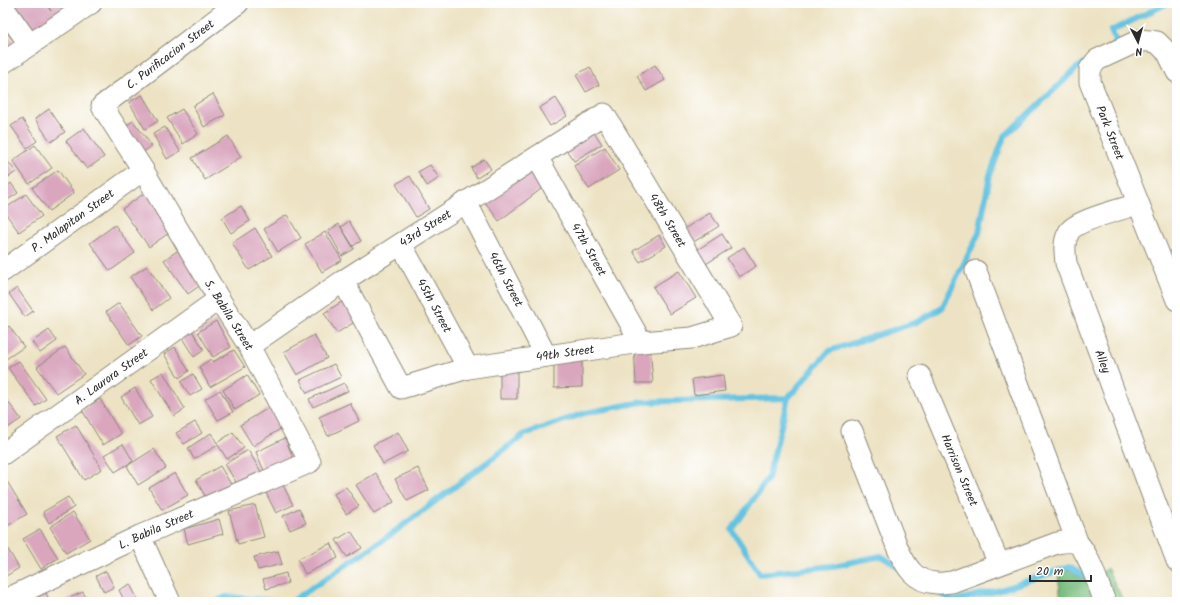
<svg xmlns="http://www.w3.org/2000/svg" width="1180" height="605" font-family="Kalam,sans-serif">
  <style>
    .forest { fill: #7abe80; stroke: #527456 }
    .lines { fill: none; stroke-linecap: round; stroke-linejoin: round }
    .stream { stroke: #63c3e1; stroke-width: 6 }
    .building { fill: #d9a6be }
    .minor-casing { stroke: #8c8778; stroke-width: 23 }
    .minor { stroke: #fff; stroke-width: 21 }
    .labels { text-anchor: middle; stroke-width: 3; stroke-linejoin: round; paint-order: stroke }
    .street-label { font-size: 12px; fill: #2b2b2b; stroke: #fff }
  </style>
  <rect width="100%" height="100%" fill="#fff"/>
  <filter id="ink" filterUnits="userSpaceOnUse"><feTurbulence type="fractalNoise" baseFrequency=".025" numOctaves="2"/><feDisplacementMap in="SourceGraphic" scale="8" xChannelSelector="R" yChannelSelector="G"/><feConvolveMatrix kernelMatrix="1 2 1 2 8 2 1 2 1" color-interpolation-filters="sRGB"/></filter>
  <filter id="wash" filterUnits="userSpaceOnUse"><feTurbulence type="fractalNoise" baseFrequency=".012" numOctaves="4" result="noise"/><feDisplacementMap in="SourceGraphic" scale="16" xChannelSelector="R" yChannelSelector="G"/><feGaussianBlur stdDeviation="0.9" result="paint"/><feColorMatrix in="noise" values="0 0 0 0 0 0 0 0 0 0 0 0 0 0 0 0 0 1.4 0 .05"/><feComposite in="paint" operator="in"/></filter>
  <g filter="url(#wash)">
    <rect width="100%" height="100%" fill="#ede3c4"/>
    <!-- forest -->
    <path class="forest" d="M1107,568L1124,602H1061L1058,573L1069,570L1091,583Z"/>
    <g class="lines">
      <!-- stream -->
      <path class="stream" d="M1114,44L1117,42L1111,31L1168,3
        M899,567L881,556L833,566L760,574L732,530L768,478L788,398L829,351L917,322L942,308L979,233L990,175L1004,137L1077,68L1086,62
        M934,589L953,601L1000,590L1069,567L1091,580
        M216,602L226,597L285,602
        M291,602L389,536L525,434L585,413L642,402L788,398"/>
    </g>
    <g id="blocks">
      <!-- building -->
      <path class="building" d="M8,3H45L51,11L46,3H75L31,34Z
        M3,27L15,43L3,51Z
        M655,65L665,80L646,91L637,76Z
        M590,67L599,85L586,92L576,75Z
        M213,94L225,115L204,127L193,106Z
        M142,95L158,121L145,129L129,102Z
        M556,98L567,116L550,126L539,108Z
        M49,109L65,132L51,142L35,119Z
        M182,109L198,134L183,144L167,118Z
        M22,119L37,141L27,148L11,126Z
        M133,121L152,146L140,154L122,128Z
        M165,127L180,151L167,159L153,134Z
        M84,128L104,157L87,169L66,141Z
        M592,129L602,144L574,161L564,147Z
        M228,136L241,157L205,180L192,158Z
        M35,145L52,168L29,184L13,161Z
        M605,147L619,170L589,189L574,166Z
        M5,158L16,172L3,181V159Z
        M484,159L491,169L477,178L471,168Z
        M430,165L439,178L427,186L418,172Z
        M535,165L549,183L499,221L485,202Z
        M58,170L74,193L49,211L32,188Z
        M410,176L429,209L416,217L396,184Z
        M11,183L18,193L3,203V189Z
        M149,190L176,228L149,247L122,209Z
        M26,194L42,216L19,232L3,210Z
        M241,206L250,221L231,233L222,218Z
        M710,213L719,226L692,243L684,229Z
        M287,215L301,238L278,252L264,229Z
        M349,221L361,241L353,246L341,227Z
        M339,224L354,249L342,256L328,231Z
        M115,225L135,253L110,271L90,243Z
        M255,228L272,256L249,270L232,243Z
        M325,232L342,260L322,272L305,244Z
        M722,234L731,248L706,264L697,250Z
        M659,235L666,246L640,262L633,251Z
        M186,245L209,279L188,294L164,260Z
        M744,247L756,266L739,277L727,258Z
        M147,266L169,298L153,310L130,277Z
        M679,271L696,298L670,314L653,287Z
        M17,288L33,311L25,317L9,294Z
        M348,298L361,318L337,333L324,313Z
        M119,303L142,336L129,345L106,312Z
        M216,321L231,347L213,357L198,332Z
        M9,326L24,347L3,361V331Z
        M191,329L204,350L194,357L180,335Z
        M49,330L57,341L40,353L32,342Z
        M314,335L327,358L297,375L284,352Z
        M650,344L653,383H636L634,345Z
        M65,347L84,374L56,393L37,367Z
        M175,347L189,371L179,378L164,354Z
        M234,350L245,367L210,387L199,367L211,359L213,362Z
        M554,358H582V387L554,388Z
        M19,361L46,399L36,406L8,368Z
        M334,364L341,377L307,393L300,380Z
        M500,365H517V399H500Z
        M163,372L185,409L174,416L151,379Z
        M193,374L202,389L190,396L181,382Z
        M247,375L259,395L235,410L223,390Z
        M723,375L725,391L694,395L692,379Z
        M344,383L348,391L313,407L309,399Z
        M135,388L152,417L138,425L121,397Z
        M220,390L233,412L218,420L205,399Z
        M3,395L21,419L3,431Z
        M100,399L121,434L103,445L82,410Z
        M350,403L359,421L328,436L319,417Z
        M270,407L282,428L253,446L240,425Z
        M195,422L202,433L184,444L176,433Z
        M76,425L102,469L84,480L57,436Z
        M233,432L244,448L227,459L218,445L194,459L188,448L211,433L217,443Z
        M398,432L408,451L383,464L373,445Z
        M285,438L294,460L265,473L256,452Z
        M123,444L133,461L115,472L104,455Z
        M154,449L166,468L138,485L127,466Z
        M248,450L263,475L240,489L225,464Z
        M220,466L232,486L208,501L196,480Z
        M418,468L429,490L407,501L395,479Z
        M175,473L188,495L162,510L149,488Z
        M376,473L394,502L374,514L356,485Z
        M3,475L27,514L7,526L3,520Z
        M283,485L293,505L276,513L266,493Z
        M346,487L359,506L346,514L334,494Z
        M68,497L74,507L49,523L43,512Z
        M255,505L264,537L238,544L229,511Z
        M299,508L306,523L290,530L283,516Z
        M73,512L90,539L66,553L50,527Z
        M219,519L223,534L188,544L184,529Z
        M40,529L58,558L41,569L23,539Z
        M351,531L362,548L347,557L336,540Z
        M331,543L338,558L305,574L298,559Z
        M6,546L19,568L3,578V548Z
        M278,551L282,564L258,570L254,557Z
        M106,571L114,587L104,592L96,576Z
        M286,573L288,583L266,589L263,579Z
        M130,584L139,602H125L119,590Z
        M83,592L88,602H68L67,599Z
        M46,593L50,602H27Z"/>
    </g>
  </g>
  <g filter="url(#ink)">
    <use href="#blocks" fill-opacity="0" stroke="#8c8778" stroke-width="1"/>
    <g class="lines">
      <defs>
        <g id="minor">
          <path d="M3,7L30,45"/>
          <path d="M3,63L91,3"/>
          <path id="s1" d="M1177,72L1168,53L1157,42L1140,40L1097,60L1090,69V82L1177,300"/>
          <path id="s2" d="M537,157L641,342"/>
          <path id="s3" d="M466,202L546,356"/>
          <path id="s4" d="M1138,204C1123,209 1076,220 1069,232C1063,242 1065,252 1066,263L1177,561"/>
          <path id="s5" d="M401,244L468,368"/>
          <path id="s6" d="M3,271L143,170"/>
          <path d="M976,271L1078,544"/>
          <path id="s7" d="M249,346L343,281L604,114L731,326L692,338L641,342L468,368L401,388L343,281"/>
          <path id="s8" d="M920,376L999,564"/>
          <path d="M852,431L898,549C906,567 915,582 936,583C941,584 947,582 952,582L1057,543C1063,542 1072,540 1078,544C1088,551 1100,590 1105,602"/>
          <path id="s9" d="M3,454L219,299"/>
          <path d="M140,536L170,602"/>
          <path id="s10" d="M3,601L140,536L310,462L249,346L219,299L143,170L102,106L238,3"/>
        </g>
      </defs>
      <!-- minor casing -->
      <use href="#minor" class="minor-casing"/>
      <!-- minor -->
      <use href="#minor" class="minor"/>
    </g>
  </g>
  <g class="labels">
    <!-- street labels -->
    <g class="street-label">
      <text dy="4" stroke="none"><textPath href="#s10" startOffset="835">C. Purificacion Street</textPath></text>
      <text dy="4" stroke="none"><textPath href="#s1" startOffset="180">Park Street</textPath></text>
      <text dy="4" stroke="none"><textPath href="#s6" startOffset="86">P. Malapitan Street</textPath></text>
      <text dy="4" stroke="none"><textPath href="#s7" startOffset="548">48th Street</textPath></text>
      <text dy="4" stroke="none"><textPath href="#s7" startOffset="212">43rd Street</textPath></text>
      <text dy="4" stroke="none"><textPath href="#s2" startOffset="106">47th Street</textPath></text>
      <text dy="4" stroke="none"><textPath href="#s3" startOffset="87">46th Street</textPath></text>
      <text dy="4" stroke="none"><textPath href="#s5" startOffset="70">45th Street</textPath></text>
      <text transform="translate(229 315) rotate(58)" y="4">S. Babila Street</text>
      <text transform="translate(565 353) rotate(-8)" y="4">49th Street</text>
      <text dy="4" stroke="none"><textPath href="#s4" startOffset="212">Alley</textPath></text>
      <text dy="4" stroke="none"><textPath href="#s9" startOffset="133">A. Laurora Street</textPath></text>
      <text dy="4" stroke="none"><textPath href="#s8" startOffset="102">Harrison Street</textPath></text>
      <text dy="4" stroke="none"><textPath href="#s10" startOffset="169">L. Babila Street</textPath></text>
    </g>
  </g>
  <!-- margin -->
  <rect width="1180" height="605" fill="none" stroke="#fff" stroke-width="16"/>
  <!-- north arrow -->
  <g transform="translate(1138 42) rotate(174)" stroke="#ffffff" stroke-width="3" paint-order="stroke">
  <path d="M0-3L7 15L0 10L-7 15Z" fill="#2b2b2b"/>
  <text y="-6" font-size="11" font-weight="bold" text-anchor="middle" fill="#2b2b2b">N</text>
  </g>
  <!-- scale -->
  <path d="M1030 575v6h61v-6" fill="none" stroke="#2b2b2b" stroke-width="2"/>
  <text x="1036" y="575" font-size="12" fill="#2b2b2b" stroke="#ffffff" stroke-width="3" paint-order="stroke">20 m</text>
</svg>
